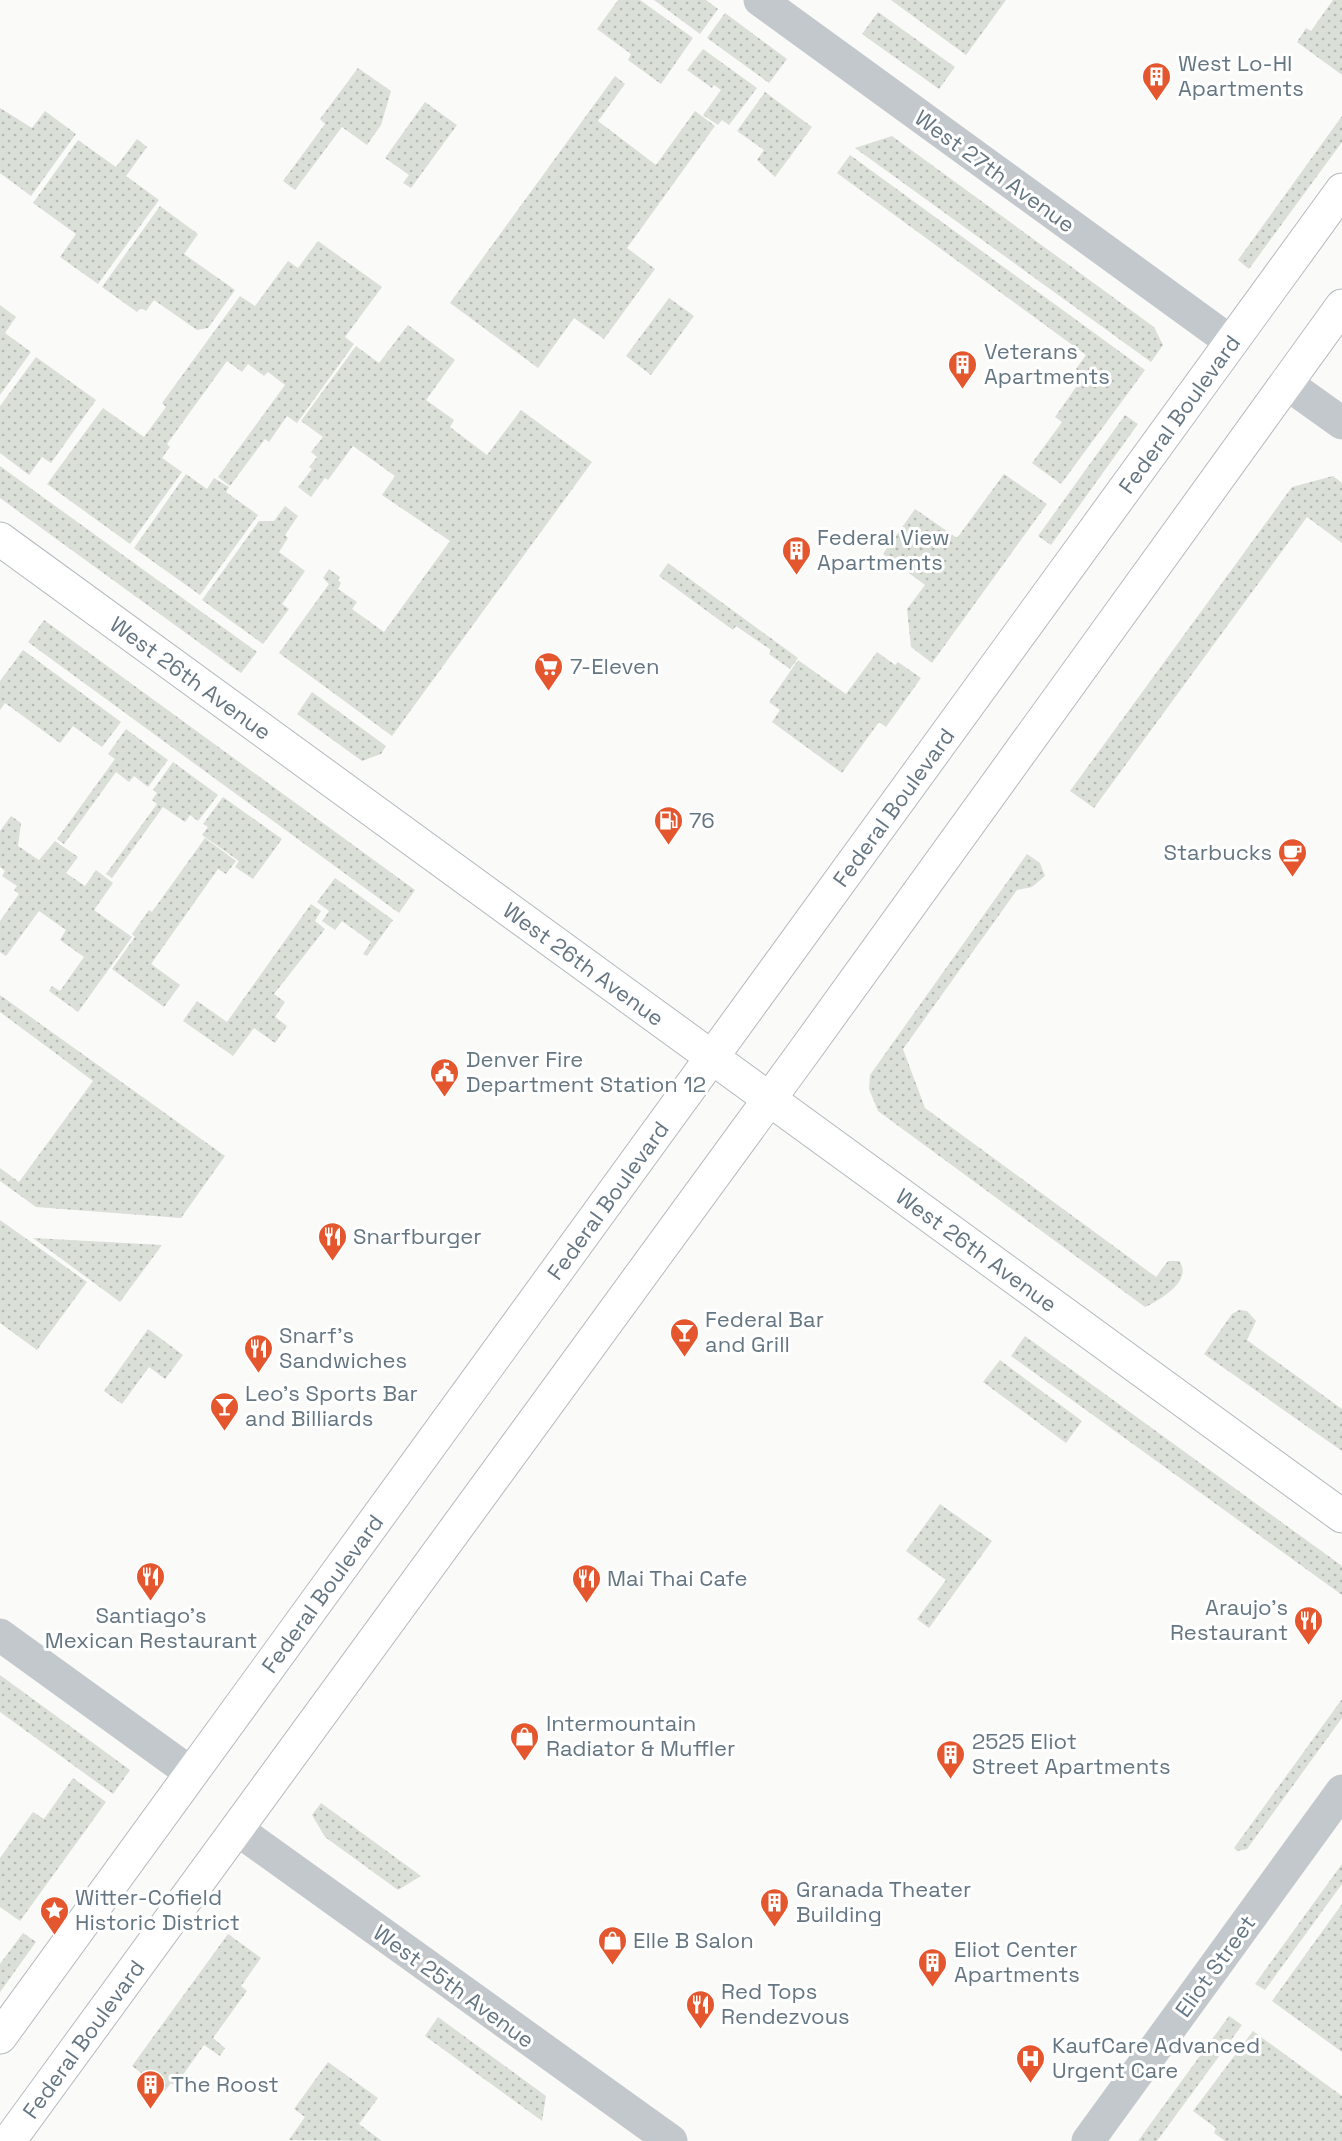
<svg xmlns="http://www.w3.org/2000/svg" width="1342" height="2141" font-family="'Space Grotesk',sans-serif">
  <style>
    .grass { fill: url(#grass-dots) }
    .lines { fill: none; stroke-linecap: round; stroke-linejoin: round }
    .secondary-casing { stroke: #b3babf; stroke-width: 35 }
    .primary-casing { stroke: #b5babe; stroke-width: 35 }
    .street { stroke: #c3c8cc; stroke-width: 33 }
    .secondary { stroke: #fff; stroke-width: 33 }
    .primary { stroke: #fff; stroke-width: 33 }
    .labels { text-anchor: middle; stroke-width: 6; stroke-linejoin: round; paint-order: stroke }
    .poi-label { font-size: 22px; fill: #657683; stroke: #fff; text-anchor: start }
    .street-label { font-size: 22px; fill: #657683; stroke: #fff }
  </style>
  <defs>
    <pattern id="grass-dots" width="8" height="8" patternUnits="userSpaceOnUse" patternTransform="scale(1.5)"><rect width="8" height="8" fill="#dadfd7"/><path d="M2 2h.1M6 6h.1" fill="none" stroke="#b4b9b4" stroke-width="1.8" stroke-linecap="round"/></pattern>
  </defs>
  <rect width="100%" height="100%" fill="#fafaf8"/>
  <!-- grass -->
  <path class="grass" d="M618,0H640L693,38L661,84L628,60L631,54L597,29Z
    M654,0H706L718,9L700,34Z
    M891,0H1006L966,55Z
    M1333,0H1342V75L1297,42L1306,28L1311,31Z
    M878,12L955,67L939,89L862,34Z
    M725,13L787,59L769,83L707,38Z
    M703,49L757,88L729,125L722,120L718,125L703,115L721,90L714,85L712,88L687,70Z
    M358,68L391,91L381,125L367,145L342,127L295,190L283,181L325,124L320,119Z
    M615,76L625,84L598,121L656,165L695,111L715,126L627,248L655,269L604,339L574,318L538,368L450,303Z
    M765,92L812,127L775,177L757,160L764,150L737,131Z
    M425,102L457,125L411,188L403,183L409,175L385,158Z
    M0,108L32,128L45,111L76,134L31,196L0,173Z
    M1342,116V142L1249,269L1238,260Z
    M892,136L1154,327L1163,345L1151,362L855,148Z
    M137,139L147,147L126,176L159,200L98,284L60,257L76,234L33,203L78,140L116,167Z
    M850,155L1145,370L1061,484L1032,463L1062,422L1055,417L1081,380L1078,377L1081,372L1076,369L1086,355L837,173Z
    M160,206L198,234L184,254L235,290L208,328L197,330L154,300L146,311L141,308L137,312L102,287Z
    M318,241L382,287L345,337L354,344L297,423L287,416L269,442L265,439L230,486L218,477L285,385L268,372L264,376L248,364L242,372L227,361L167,444L170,447L162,458L182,472L130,544L47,484L103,408L144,437L166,407L162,403L240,296L255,306L288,261L298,268Z
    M669,298L694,316L651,375L626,356Z
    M0,305L16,317L5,333L31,352L0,395Z
    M408,325L455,360L426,400L454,420L450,427L487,455L521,410L592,462L392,736L279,653L329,584L323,578L329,569L340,577L338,580L341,583L338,589L357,602L352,609L384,632L450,541L382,495L395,476L353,446L328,480L325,478L311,497L298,487L312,469L309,467L317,457L311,452L323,437L301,421L356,346L379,363Z
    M36,357L96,400L51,463L42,457L29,475L0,453V406Z
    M1125,415L1138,424L1051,545L1038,536Z
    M0,466L257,652L241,673L0,498Z
    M186,474L207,489L214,478L229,487L226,492L258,515L200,595L134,548Z
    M1004,474L1047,504L932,663L911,647L907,609L925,585L883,554L915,509L957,538Z
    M1333,476L1342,483V543L1307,517L1094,808L1070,791L1292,487Z
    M285,506L298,516L285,535L288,538L279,552L305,571L282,604L289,609L263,644L202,600L259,521H274Z
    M668,563L798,658L790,669L769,654L771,650L736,626L733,630L659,576Z
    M44,620L415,890L399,913L28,642Z
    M23,650L121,722L102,747L73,726L60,743L5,703L0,710V681Z
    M877,652L895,665L898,662L921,678L886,727L879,722L842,773L772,722L780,710L769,702L798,660L846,694Z
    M312,692L386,746L381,754L362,761L297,714Z
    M126,729L168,760L148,787L134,776L129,782L116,772L64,844L57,839L115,759L108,754Z
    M173,762L218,795L198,821L190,815L185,822L163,807L112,878L106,874L157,804L152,800L157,793L153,790Z
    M223,797L282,839L253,879L235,867L239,861L202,835L208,827L203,824Z
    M11,816L21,823L18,846L39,860L55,841L78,857L66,873L85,886L96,870L113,883L94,910L132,937L78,1012L49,991L52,986L60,991L84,957L60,940L66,930L39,911L6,956L0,952V921L19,894L14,890L17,886L2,876L5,871L0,867V831Z
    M205,838L236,861L226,874L218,869L151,964L180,985L164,1007L112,969L135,937L132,934L149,910L152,912Z
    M1027,854L1040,863L1045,876L1032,887L1017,890L903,1049L925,1108L1156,1277L1168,1261H1179C1194,1280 1160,1300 1145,1307L878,1111L869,1089L870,1075Z
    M335,878L393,920L367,956L363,954L371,942L342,921L335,930L322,921L329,911L317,902Z
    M311,904L321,911L315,921L325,929L274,994L285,1002L275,1017L287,1026L275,1043L254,1028L233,1056L183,1021L197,1001L227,1022Z
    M0,995L225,1156L181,1218L36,1207L0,1181V1168L19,1182L93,1081L0,1012Z
    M0,1220L87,1282L37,1350L0,1323Z
    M33,1238L162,1245L120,1302Z
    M1239,1310L1247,1311L1256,1321L1247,1340L1342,1409V1451L1204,1354L1232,1314Z
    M148,1329L183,1355L165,1379L149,1367L122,1404L104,1391Z
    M1025,1336L1342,1566V1595L1011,1356Z
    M1000,1360L1082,1421L1066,1443L983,1382Z
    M940,1504L992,1541L929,1628L917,1619L946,1580L906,1551Z
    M0,1675L130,1770L113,1794L0,1712Z
    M1342,1699V1718L1247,1849L1237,1851L1234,1848Z
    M73,1778L106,1802L20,1921L0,1907V1858L33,1812L44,1819Z
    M321,1803L421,1876L398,1890L325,1837L312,1815Z
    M1342,1864V1884L1265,1990L1255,1984Z
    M1342,1904V2052L1272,2001Z
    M23,1933L36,1942L0,1992V1964Z
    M228,1934L261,1958L241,1986L247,1991L213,2038L225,2048L220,2056L204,2045L175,2086L171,2083L165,2091L132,2066Z
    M1229,2016L1242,2025L1157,2141H1138Z
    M438,2017L546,2096L542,2121L425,2036Z
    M1253,2031L1342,2096V2141H1225L1214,2133L1216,2128L1193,2111Z
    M328,2062L378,2098L359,2124L382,2141L289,2140L305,2117L294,2109Z"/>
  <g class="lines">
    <defs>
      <g id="secondary">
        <path id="s1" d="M0,539L1342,1516"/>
      </g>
      <g id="primary">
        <path id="s2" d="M0,2037L1342,190"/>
        <path id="s3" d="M9,2141L803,1053L1342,306"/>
      </g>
    </defs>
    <!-- secondary casing -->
    <use href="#secondary" class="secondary-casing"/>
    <!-- primary casing -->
    <use href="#primary" class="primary-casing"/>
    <!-- street -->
    <path class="street" d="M760,0L1231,342
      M1286,383L1342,423
      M0,1635L191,1773
      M238,1830L671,2141
      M1088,2141L1342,1791"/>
    <!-- secondary -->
    <use href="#secondary" class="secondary"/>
    <!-- primary -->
    <use href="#primary" class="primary"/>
  </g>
  <!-- icons -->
  <defs>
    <symbol id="building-pin" viewBox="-11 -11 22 30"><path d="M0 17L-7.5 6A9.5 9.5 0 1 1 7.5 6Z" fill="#e4572e" stroke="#fff"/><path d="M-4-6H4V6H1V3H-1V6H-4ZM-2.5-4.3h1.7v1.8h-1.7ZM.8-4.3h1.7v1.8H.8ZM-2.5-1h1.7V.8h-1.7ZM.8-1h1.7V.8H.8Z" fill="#fff"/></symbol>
    <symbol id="supermarket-pin" viewBox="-11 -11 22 30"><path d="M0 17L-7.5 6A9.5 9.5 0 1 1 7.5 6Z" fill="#e4572e" stroke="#fff"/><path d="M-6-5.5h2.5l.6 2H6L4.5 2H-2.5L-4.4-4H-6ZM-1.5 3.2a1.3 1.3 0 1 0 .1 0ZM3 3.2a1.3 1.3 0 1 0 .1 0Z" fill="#fff"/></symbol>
    <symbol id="fuel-pin" viewBox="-11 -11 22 30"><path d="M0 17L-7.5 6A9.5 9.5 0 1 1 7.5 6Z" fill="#e4572e" stroke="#fff"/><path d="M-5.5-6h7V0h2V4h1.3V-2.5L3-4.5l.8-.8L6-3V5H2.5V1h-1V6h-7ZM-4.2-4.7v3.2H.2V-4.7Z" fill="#fff"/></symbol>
    <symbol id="cafe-pin" viewBox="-11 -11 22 30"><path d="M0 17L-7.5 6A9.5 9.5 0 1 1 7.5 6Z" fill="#e4572e" stroke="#fff"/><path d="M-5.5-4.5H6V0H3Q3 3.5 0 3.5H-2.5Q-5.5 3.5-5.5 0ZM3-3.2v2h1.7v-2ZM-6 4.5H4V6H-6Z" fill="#fff"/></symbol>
    <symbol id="civic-pin" viewBox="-11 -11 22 30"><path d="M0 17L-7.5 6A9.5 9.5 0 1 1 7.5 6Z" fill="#e4572e" stroke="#fff"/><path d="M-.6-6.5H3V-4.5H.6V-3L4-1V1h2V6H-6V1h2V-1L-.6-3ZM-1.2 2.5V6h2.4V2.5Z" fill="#fff"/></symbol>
    <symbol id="restaurant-pin" viewBox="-11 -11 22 30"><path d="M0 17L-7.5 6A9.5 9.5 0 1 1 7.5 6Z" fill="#e4572e" stroke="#fff"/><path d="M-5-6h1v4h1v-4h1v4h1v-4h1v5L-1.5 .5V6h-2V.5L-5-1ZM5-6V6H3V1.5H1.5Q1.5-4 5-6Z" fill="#fff"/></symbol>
    <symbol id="bar-pin" viewBox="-11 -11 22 30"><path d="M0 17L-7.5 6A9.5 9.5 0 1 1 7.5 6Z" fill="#e4572e" stroke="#fff"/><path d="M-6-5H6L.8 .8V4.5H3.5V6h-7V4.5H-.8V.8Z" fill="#fff"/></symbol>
    <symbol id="shop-pin" viewBox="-11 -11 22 30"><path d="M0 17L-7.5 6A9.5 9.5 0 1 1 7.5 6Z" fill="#e4572e" stroke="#fff"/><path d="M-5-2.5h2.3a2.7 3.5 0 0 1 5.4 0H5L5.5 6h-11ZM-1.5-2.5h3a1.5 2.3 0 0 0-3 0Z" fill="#fff"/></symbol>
    <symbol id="sight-pin" viewBox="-11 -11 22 30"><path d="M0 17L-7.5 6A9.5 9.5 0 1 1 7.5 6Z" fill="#e4572e" stroke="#fff"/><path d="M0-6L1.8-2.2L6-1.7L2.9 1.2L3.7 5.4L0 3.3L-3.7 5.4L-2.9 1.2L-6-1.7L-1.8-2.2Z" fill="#fff"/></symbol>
    <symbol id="hospital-pin" viewBox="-11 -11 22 30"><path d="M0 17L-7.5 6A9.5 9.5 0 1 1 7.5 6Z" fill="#e4572e" stroke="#fff"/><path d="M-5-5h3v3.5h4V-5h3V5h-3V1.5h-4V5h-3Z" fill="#fff"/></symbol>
  </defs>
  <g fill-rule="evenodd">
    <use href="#building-pin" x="1140" y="60" width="33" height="45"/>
    <use href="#building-pin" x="946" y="348" width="33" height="45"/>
    <use href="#building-pin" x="780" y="534" width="33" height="45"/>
    <use href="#supermarket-pin" x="532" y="650" width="33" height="45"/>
    <use href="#fuel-pin" x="652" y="804" width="33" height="45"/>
    <use href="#cafe-pin" x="1276" y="836" width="33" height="45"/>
    <use href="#civic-pin" x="428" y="1056" width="33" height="45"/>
    <use href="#restaurant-pin" x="316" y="1220" width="33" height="45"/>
    <use href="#bar-pin" x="668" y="1316" width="33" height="45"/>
    <use href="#restaurant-pin" x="242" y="1332" width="33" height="45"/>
    <use href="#bar-pin" x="208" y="1390" width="33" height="45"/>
    <use href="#restaurant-pin" x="134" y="1560" width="33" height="45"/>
    <use href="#restaurant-pin" x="570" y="1562" width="33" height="45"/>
    <use href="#restaurant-pin" x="1292" y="1604" width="33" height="45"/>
    <use href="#shop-pin" x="508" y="1720" width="33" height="45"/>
    <use href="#building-pin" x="934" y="1738" width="33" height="45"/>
    <use href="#building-pin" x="758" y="1886" width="33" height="45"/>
    <use href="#sight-pin" x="38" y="1894" width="33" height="45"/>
    <use href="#shop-pin" x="596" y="1924" width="33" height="45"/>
    <use href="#building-pin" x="916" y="1946" width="33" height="45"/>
    <use href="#restaurant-pin" x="684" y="1988" width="33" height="45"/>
    <use href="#hospital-pin" x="1014" y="2042" width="33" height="45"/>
    <use href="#building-pin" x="134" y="2068" width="33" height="45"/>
  </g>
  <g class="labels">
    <!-- poi labels -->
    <g class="poi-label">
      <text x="1178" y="71">West Lo-HI<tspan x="1178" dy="25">Apartments</tspan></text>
      <text x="984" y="359">Veterans<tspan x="984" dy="25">Apartments</tspan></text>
      <text x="817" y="545">Federal View<tspan x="817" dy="25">Apartments</tspan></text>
      <text x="570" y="674">7-Eleven</text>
      <text x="689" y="828">76</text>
      <text x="1272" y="860" text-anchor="end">Starbucks</text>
      <text x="466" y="1067">Denver Fire<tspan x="466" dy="25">Department Station 12</tspan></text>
      <text x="353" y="1244">Snarfburger</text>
      <text x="705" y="1327">Federal Bar<tspan x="705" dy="25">and Grill</tspan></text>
      <text x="279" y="1343">Snarf's<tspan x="279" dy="25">Sandwiches</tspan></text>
      <text x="245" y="1401">Leo's Sports Bar<tspan x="245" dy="25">and Billiards</tspan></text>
      <text x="607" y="1586">Mai Thai Cafe</text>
      <text x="1288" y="1615" text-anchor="end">Araujo's<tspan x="1288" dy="25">Restaurant</tspan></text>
      <text x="151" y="1623" text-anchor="middle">Santiago's<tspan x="151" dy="25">Mexican Restaurant</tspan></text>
      <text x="546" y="1731">Intermountain<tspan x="546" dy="25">Radiator &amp; Muffler</tspan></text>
      <text x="972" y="1749">2525 Eliot<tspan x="972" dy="25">Street Apartments</tspan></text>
      <text x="796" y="1897">Granada Theater<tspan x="796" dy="25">Building</tspan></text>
      <text x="75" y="1905">Witter-Cofield<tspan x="75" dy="25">Historic District</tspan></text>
      <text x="633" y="1948">Elle B Salon</text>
      <text x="954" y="1957">Eliot Center<tspan x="954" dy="25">Apartments</tspan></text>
      <text x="721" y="1999">Red Tops<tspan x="721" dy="25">Rendezvous</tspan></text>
      <text x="1052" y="2053">KaufCare Advanced<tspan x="1052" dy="25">Urgent Care</tspan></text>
      <text x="171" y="2092">The Roost</text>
    </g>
    <!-- street labels -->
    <g class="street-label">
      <text transform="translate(995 171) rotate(36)" y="8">West 27th Avenue</text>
      <text dy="8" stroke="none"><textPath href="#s2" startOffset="2006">Federal Boulevard</textPath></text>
      <text dy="8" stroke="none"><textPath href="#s1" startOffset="236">West 26th Avenue</textPath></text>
      <text dy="8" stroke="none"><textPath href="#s2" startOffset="1520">Federal Boulevard</textPath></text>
      <text dy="8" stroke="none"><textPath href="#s1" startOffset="722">West 26th Avenue</textPath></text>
      <text dy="8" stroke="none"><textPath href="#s2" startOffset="1034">Federal Boulevard</textPath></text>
      <text dy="8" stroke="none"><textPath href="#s1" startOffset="1208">West 26th Avenue</textPath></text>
      <text dy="8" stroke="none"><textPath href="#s2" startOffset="548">Federal Boulevard</textPath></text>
      <text transform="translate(1215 1966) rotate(-54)" y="8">Eliot Street</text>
      <text transform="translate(454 1986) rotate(36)" y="8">West 25th Avenue</text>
      <text dy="8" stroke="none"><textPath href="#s3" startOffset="126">Federal Boulevard</textPath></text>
    </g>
  </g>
</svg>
